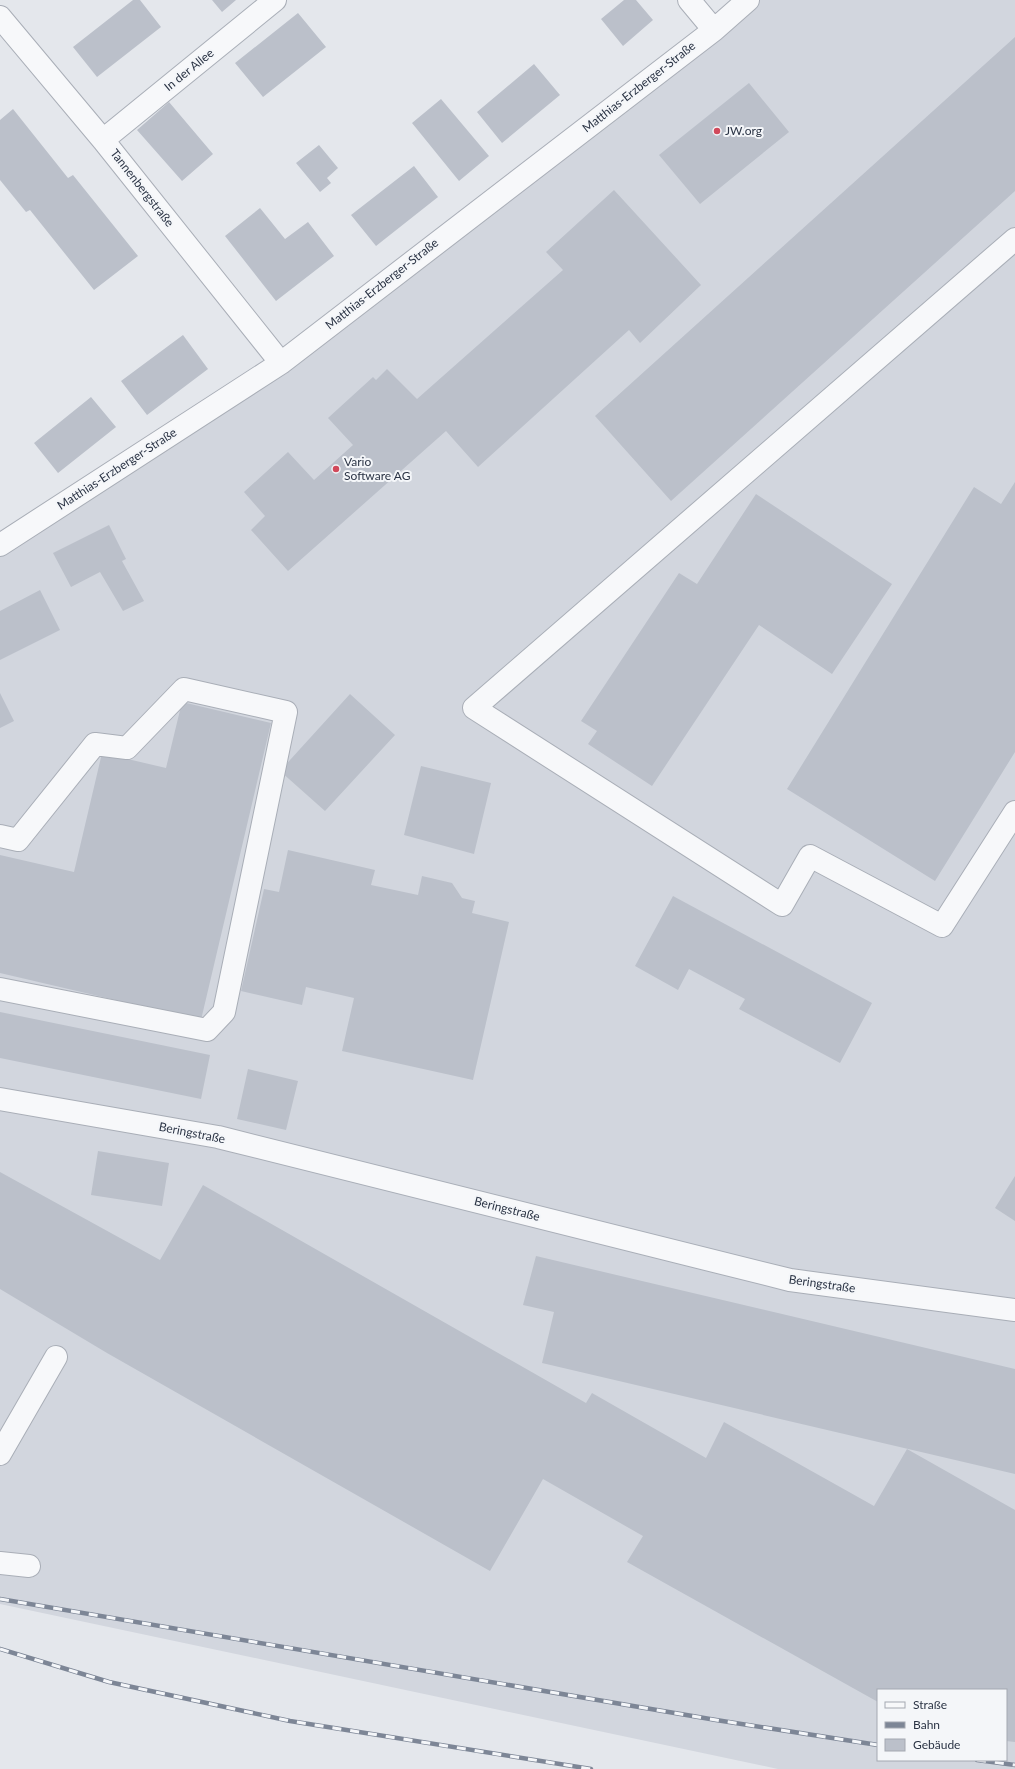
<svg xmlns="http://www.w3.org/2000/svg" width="1015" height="1769" font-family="Lato,sans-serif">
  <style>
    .built { fill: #d2d6de; fill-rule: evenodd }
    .building { fill: #bbc0ca }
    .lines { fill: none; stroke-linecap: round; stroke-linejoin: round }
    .minor-casing { stroke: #a9aeb7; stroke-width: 24 }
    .minor { stroke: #f7f8fa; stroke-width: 22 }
    .rail-casing { stroke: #7d8696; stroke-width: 4.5 }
    .rail { stroke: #f4f6f9; stroke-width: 3; stroke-dasharray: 9; stroke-linecap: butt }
    .poi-dot { fill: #d1495b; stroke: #f4f6f9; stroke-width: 1.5 }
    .labels { text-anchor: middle; stroke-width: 4; stroke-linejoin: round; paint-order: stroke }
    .street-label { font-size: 12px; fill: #2b3445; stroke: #f4f6f9 }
    .poi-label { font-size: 12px; fill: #2b3445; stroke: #f4f6f9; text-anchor: start }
  </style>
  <rect width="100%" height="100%" fill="#e4e7ec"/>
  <!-- built -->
  <path class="built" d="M751,0H1015V1769H778L0,1604V545L281,363ZM878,1690H1006V1760H878Z"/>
  <!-- building -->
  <path class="building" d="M133,0H140L161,27L97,77L73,47Z
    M212,0H236L222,12Z
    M624,0H636L653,20L623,46L601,19Z
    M298,13L326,47L263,97L235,63Z
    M1015,37V191L671,501L595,416Z
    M534,64L560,95L502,143L477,112Z
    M749,83L789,132L700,204L659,155Z
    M441,99L489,156L459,181L412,123Z
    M169,102L213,154L182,181L137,130Z
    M13,109L68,178L73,175L138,256L94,290L30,210L26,212L0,180V120Z
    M319,145L338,168L327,178L331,183L320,192L296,163Z
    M414,166L438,197L376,246L351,215Z
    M614,190L701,285L640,343L629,330L478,467L446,431L288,571L251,530L265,516L244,492L288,452L314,480L353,445L328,418L373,377L376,380L387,369L417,399L563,270L546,252Z
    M260,208L285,239L308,222L334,256L276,301L225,236Z
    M183,335L208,369L147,415L121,381Z
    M91,397L116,427L58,473L34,443Z
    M1015,482V752L935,881L787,789L974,487L1001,504Z
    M756,494L892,584L832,674L759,625L652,786L588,744L597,731L581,721L679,573L697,584Z
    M109,525L126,559L122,561L144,601L123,611L100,572L71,587L53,553Z
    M40,590L60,630L0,660V611Z
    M0,693L14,721L0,728Z
    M350,694L395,735L325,811L280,771Z
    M182,702L271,723L201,1020L0,973V855L74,872L102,753L166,768Z
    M421,766L491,783L474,854L404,835Z
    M288,850L375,870L371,885L418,895L422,876L452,883L462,898L475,901L472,913L509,922L473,1080L342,1051L354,998L306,987L302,1005L241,991L264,889L279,892Z
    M673,896L872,1003L840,1063L739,1009L745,999L689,969L678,990L635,966Z
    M0,1012L210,1055L201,1099L0,1058Z
    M248,1069L298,1081L286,1130L237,1119Z
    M98,1151L169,1163L162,1206L91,1195Z
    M0,1172L160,1260L203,1185L586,1403L592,1393L706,1458L724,1422L874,1506L907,1449L1015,1510V1742L1006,1741V1690H878V1702L627,1562L643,1536L543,1479L490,1571L107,1353L0,1289Z
    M1015,1176V1221L995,1208Z
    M536,1256L1015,1369V1474L542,1363L554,1312L523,1305Z"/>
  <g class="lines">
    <defs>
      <path id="minor" d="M689,0L714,30
        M0,17L103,140L281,363
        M103,140L275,0
        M1015,239L474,708L782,905L810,856L942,926L1015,812
        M0,545L281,363L714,30L748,0
        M0,836L18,840L95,744L127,748L184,689L286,712L224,1012L207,1030L0,989
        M0,1099L218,1137L790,1280L1015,1310
        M0,1454L56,1357
        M0,1563L29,1566"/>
    </defs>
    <!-- minor casing -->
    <use href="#minor" class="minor-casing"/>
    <!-- minor -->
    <use href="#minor" class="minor"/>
    <defs>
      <path id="rail" d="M0,1599L716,1720L878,1745
        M0,1649L109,1682L290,1721L591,1769
        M977,1760L1015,1765"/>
    </defs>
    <!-- rail casing -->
    <use href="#rail" class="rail-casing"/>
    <!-- rail -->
    <use href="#rail" class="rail"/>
  </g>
  <!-- markers -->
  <g class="poi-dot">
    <circle cx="717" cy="131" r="4"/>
    <circle cx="336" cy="469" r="4"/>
  </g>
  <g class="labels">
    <!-- street labels -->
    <g class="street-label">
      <text transform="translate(189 70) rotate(-39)" y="4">In der Allee</text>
      <text transform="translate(639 87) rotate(-38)" y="4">Matthias-Erzberger-Straße</text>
      <text transform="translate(142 188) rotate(52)" y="4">Tannenbergstraße</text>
      <text transform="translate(382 284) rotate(-38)" y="4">Matthias-Erzberger-Straße</text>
      <text transform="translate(117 469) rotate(-33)" y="4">Matthias-Erzberger-Straße</text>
      <text transform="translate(192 1133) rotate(11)" y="4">Beringstraße</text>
      <text transform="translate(507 1209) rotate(14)" y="4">Beringstraße</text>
      <text transform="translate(822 1284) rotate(8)" y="4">Beringstraße</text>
    </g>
    <!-- poi labels -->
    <g class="poi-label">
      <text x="725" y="135">JW.org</text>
      <text x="344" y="466">Vario<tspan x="344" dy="14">Software AG</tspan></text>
    </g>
  </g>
  <!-- legend -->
  <rect x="877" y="1689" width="130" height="72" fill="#f4f6f9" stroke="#a4a8b1"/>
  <rect x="885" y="1702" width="20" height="6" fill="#f7f8fa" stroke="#a4a8b1"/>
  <text x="913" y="1709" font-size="12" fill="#2b3445">Straße</text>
  <rect x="885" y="1722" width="20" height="6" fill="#7d8696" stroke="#a4a8b1"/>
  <text x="913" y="1729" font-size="12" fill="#2b3445">Bahn</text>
  <rect x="885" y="1739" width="20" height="12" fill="#bbc0ca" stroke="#a4a8b1"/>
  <text x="913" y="1749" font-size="12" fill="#2b3445">Gebäude</text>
</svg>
